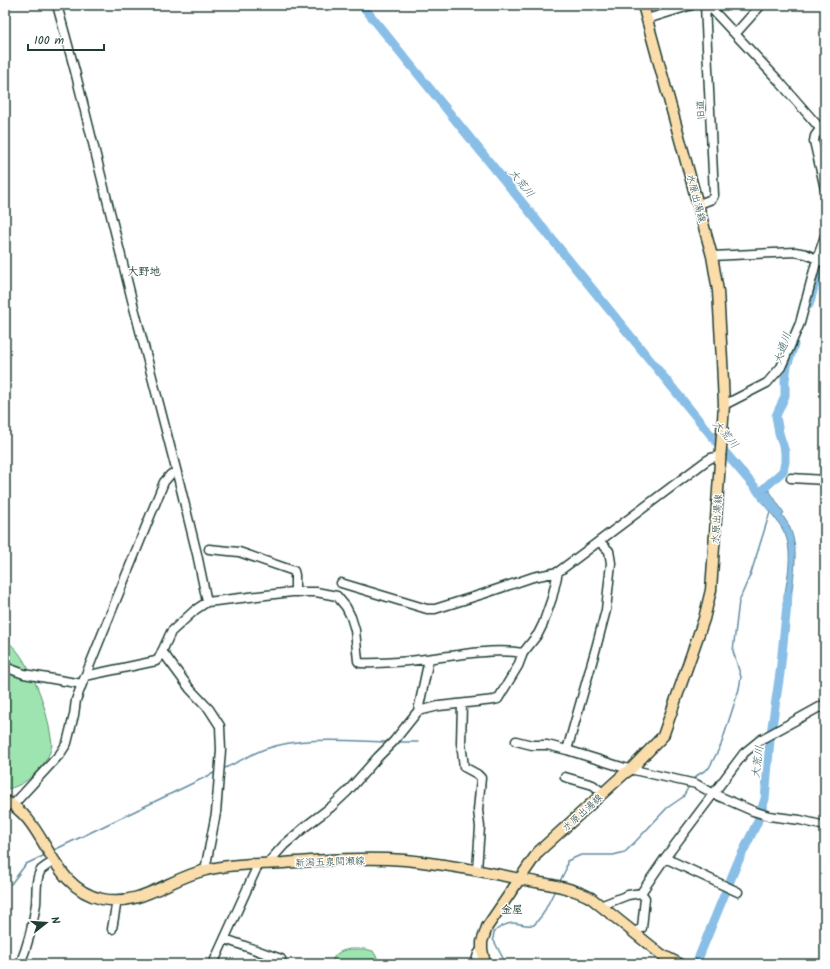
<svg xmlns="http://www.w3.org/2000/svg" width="830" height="969" font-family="Kalam,'Klee One',sans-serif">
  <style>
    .green { fill: #9ee4b1; stroke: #5e9072 }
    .water { fill: #89bfe7; stroke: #5f8b9f }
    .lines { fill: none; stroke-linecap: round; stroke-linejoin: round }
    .stream { stroke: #5f8b9f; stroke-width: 1.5 }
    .river { stroke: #89bfe7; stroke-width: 9 }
    .minor-casing { stroke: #1f3d34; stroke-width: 11 }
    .major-casing { stroke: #1f3d34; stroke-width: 13 }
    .minor { stroke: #fff; stroke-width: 8 }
    .major { stroke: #faddab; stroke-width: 10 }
    .labels { text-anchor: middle; stroke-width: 3; stroke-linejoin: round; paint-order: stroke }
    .street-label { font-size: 10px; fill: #1f3d34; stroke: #fff }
    .water-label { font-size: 11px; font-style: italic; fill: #3a5e61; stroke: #fff }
    .neighbourhood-label { font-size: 11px; font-weight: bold; fill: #1f3d34; stroke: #fff }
  </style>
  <rect width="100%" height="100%" fill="#fff"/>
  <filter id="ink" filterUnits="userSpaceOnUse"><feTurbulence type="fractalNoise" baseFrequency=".025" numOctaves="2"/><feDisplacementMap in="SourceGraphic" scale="8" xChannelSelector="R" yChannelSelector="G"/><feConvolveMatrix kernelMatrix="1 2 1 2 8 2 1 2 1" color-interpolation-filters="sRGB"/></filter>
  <g filter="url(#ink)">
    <!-- green -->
    <path class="green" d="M5,641C14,645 19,653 24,661C40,687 48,715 52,744C50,763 25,788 5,789Z
      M350,949H365L373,951L381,964H331C334,953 340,951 350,949Z"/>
    <!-- water -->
    <path class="water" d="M769,490L784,513L782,515C785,519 788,523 790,528C801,555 791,580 791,607L783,605C786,583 794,555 785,534C779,521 768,510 759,499Z"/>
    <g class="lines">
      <!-- stream -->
      <path class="stream" d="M708,13L716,19
        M794,105L816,131
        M398,742H418
        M223,769C237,763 251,754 265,749C304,736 348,741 388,742
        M692,781L696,776L709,768L721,745L739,689L741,677L733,651L739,601L751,573L770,512
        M52,851L216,772
        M559,883L566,869L567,861L581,855H613L625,852L636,841L667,808L683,797L689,786
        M11,884L26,864L45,855
        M506,964L493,939L494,932C498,928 508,922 514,923C523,924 524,926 534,925L543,914L555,890"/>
      <!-- river -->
      <path class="river" d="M362,5L723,450L771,506
        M809,305L825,249
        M759,493L783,471L785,462V452L779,433L776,416L785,396V380L787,366L794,345
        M696,964L737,864L757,823L765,799L770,740L780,673L788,595"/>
      <defs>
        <path id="minor" d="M57,5L75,71L132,300L177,473L197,554L207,602
          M708,5L778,80L825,134
          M647,19L692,5
          M736,33L761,5
          M820,129L815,136L814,141L825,189
          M699,204L712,199L714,195L705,5
          M712,256L795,252L806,254L825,263
          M724,405L767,383L781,367L800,323L817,259L825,236
          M791,478L825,480
          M600,542L609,551L611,563L606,610L596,648L567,750L625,768L696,784L714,794L753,811L769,816L800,820L825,826
          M209,549L239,552L294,571L295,575V592
          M341,583L427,609H435L483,594L533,577L558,572L706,461L711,458L716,457L720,459
          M162,651L190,689L209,709L220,726L221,750L216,813L205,870
          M5,667L24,674L82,684
          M85,676L156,661L159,658L171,632L195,610L207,602L292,592H316L337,596L346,607L351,617L355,630L358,661L360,663C390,664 420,660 449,656C474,653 498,649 523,653
          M462,704L461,743L464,767L477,774L481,778L478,810L480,827L477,870
          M418,711L429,659
          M516,741L532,745H547L567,750
          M565,777L593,785L603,793
          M13,805L60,754L67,743L74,715L76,700L82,684L164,482L170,475L176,471
          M665,858L738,892
          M267,864L284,845L306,826L331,807L347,792L378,757L394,741L418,711L439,706L494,700L498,699L518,666L523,653L538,634L543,624L552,598L558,572
          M600,906L628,895L641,893L665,858L744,753L760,740L825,704
          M112,929L117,900
          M634,932L642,928L645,898L641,893
          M225,939L281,959L279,964
          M20,964C28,945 33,924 36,904C37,894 35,879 41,870C44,867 50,864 54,861
          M213,964L258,865
          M475,964L478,954L482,949"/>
        <path id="major" d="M5,801C47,820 49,888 102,899C142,907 169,878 206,870C231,864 257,864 283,863C323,860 365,857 405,860C444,864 482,871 520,879C543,884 570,886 591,898L662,955L680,964
          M485,964L482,949V942L487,927L538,852L625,773L631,769L663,736L704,619L711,590L724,405L722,360L718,291L712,256L643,5"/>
      </defs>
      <!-- minor casing -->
      <use href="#minor" class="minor-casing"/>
      <!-- major casing -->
      <use href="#major" class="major-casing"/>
      <!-- minor -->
      <use href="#minor" class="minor"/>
      <!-- major -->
      <use href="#major" class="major"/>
    </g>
  </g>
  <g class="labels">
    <!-- street labels -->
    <g class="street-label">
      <text transform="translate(700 110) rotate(-93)" y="4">旧道</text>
      <text transform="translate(697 198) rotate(75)" y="4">水原出湯線</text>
      <text transform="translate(716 519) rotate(-86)" y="4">水原出湯線</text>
      <text transform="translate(582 812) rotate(-42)" y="4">水原出湯線</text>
      <text transform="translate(330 861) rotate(-2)" y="4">新潟五泉間瀬線</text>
    </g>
    <!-- water labels -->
    <g class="water-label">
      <text transform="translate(522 183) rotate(51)" y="4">大荒川</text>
      <text transform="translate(782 348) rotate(-71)" y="4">大通川</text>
      <text transform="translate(726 434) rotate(50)" y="4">大荒川</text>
      <text transform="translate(757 762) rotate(-83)" y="4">大荒川</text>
    </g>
    <!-- neighbourhood labels -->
    <g class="neighbourhood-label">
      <text x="144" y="275">大野地</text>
      <text x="512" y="913">金屋</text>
    </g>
  </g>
  <!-- margin -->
  <rect width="830" height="969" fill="none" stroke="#fff" stroke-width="20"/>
  <rect x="10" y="10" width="810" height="949" fill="none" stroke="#1f3d34" stroke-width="1.5" filter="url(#ink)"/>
  <!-- north arrow -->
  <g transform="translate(46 923) rotate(73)" stroke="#ffffff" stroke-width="3" paint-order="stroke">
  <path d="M0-3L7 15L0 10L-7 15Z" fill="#1f3d34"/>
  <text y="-6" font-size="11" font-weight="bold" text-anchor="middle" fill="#1f3d34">N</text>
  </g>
  <!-- scale -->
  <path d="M28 44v6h76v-6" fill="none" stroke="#1f3d34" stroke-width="2"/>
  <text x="34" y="44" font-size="12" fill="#1f3d34" stroke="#ffffff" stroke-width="3" paint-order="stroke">100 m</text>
</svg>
